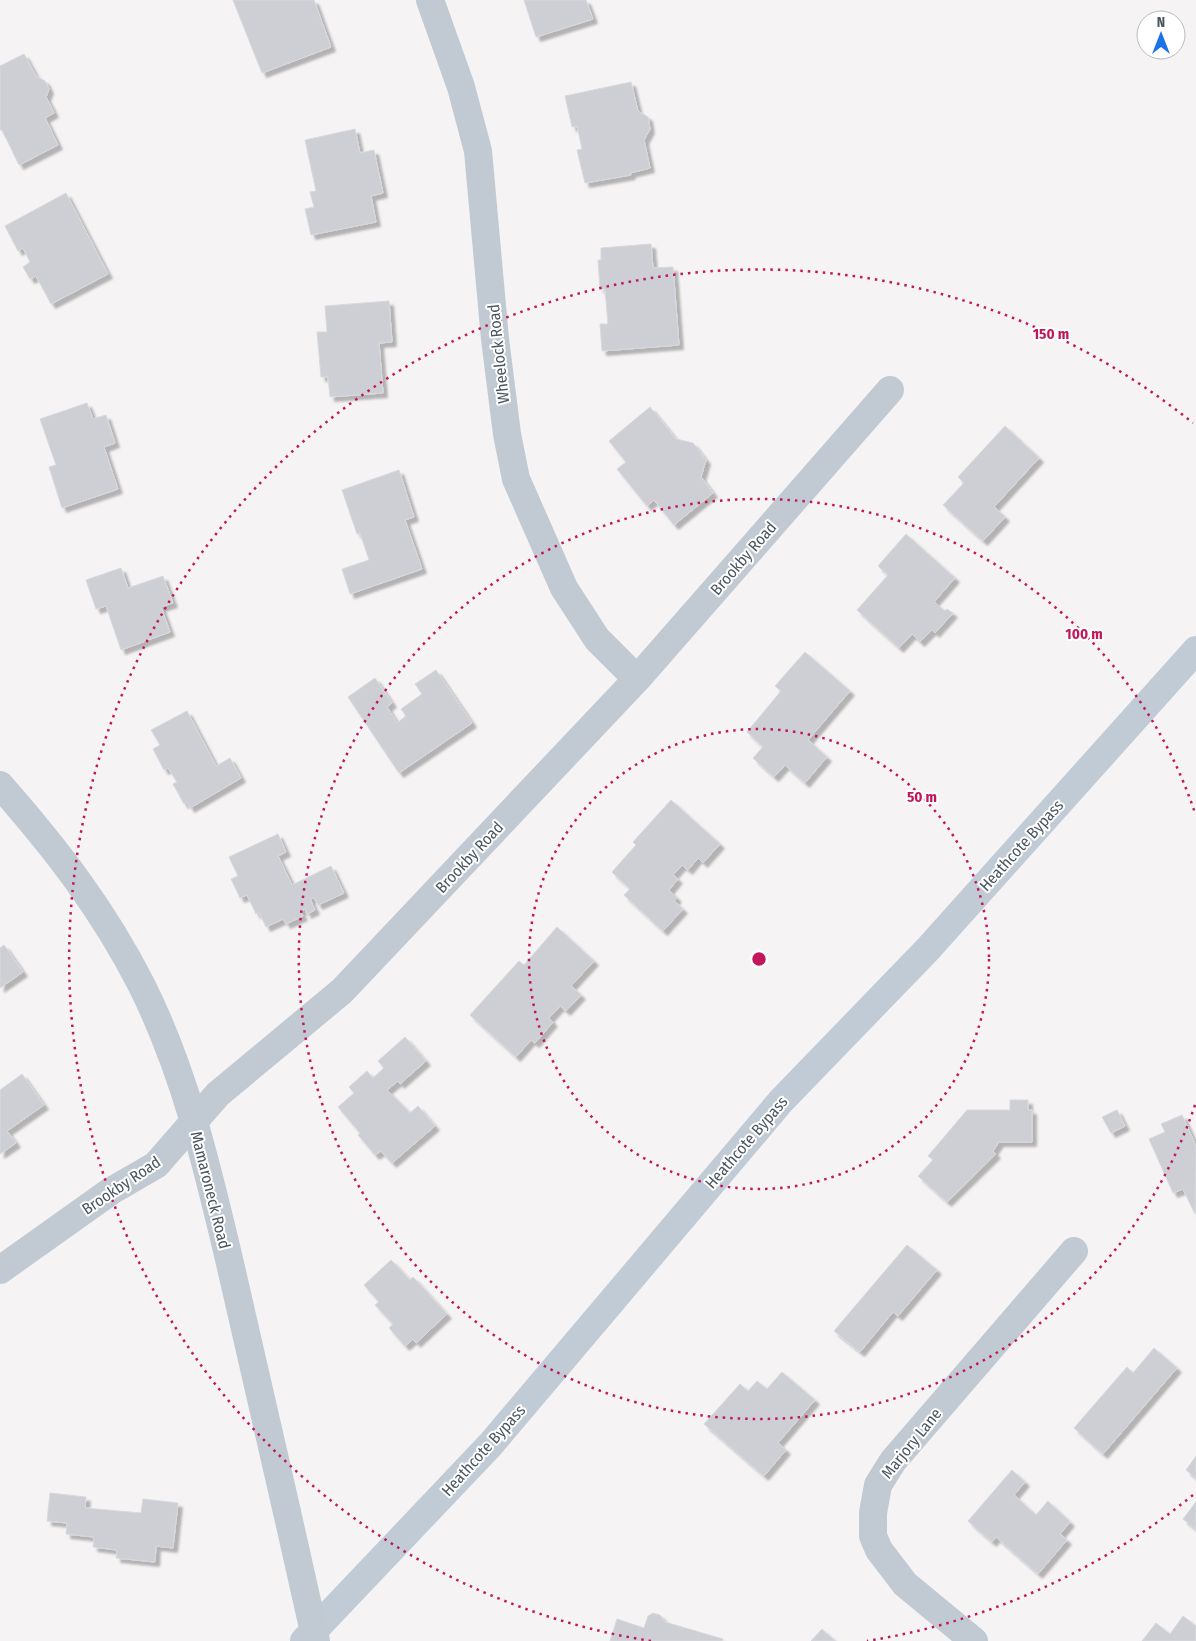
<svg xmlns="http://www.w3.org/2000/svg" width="1196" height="1641" font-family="'Fira Sans Condensed',sans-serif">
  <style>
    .building { fill: #cdcfd5; stroke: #d7d9de; filter: url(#shadow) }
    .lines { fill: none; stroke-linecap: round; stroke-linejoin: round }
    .minor { stroke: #c1cad2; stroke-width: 28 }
    .tertiary { stroke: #c1cad2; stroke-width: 28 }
    .secondary { stroke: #c1cbd6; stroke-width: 28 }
    .tertiary-bridge { stroke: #c1cad2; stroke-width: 28 }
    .ring { fill: none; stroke: #c2185b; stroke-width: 2.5; stroke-dasharray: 2.5 5 }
    .labels { text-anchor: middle; stroke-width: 4; stroke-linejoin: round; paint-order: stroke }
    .street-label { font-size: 16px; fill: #4a5661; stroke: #fff }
    .centre { fill: #c2185b; stroke: #fff; stroke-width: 2.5 }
    .ring-label { font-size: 15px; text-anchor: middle; font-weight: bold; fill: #c2185b; stroke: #fff; stroke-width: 4; stroke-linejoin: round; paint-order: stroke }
  </style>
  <defs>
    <filter id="shadow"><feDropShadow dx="4.5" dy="4.5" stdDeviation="1" flood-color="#0004"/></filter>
  </defs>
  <rect width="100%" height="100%" fill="#f5f3f3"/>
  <!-- building -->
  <path class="building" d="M233,0H314L331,47L262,73Z
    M524,0H586L593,19L536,37Z
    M24,54L36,76L45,81L49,89L46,97L54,113L45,118L58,145L19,165L2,130H0V66Z
    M631,82L638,111L648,117L650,129L644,140L650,168L630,173L631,175L585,183L577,150L582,149L577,126L572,127L565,96Z
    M355,129L360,153L374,150L383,193L371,196L376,222L311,235L305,209L314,207L310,192L316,191L305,140Z
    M66,193L108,274L51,304L36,276L30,279L23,267L30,262L23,248L18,251L5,226Z
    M651,244L653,268L673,267L679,345L602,351L600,324H608L605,289H600L598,260H601V248Z
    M389,301L392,342L379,343L383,393L330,397L328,377H321L317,332H327L325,306Z
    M87,403L93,419L106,415L115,443L104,447L118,489L62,508L49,467L56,465L40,419Z
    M650,407L676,439L693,443L706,460L701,477L713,493L674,525L654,500L647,506L617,469L626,462L609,441Z
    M1005,426L1039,458L994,507L1005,517L983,541L943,505L964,483L958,477Z
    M399,470L414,517L405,520L422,569L350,594L342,569L369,560L360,533L357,534L342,490Z
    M906,534L955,578L934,602L945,611L947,609L953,613L935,633L932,630L920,642L912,634L899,648L857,610L888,575L878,566Z
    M121,568L128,588L163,576L173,603L161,607L170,632L121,650L106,606L96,609L86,580Z
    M805,652L850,691L808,740L827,757L805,783L785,765L774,777L753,758L763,747L747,732L781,691L775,686Z
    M436,670L472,723L399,773L348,697L375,678L392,703L387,707L397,723L406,716L401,709L422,694L415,684Z
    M187,711L216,766L230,758L241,778L190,808L187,802L184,804L173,784L177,782L168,768L164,770L153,749L160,745L151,730Z
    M671,800L720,844L703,863L698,858L688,870L682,865L673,875L678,879L669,890L677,898L674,901L683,909L663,931L624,895L630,889L612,872L636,845L633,842Z
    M278,834L286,852L278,856L292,885L331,866L344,893L318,905L314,898L310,899L315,910L307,914L305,909L300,911L303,916L286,924L283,919L266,927L259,912L256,914L247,895L240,898L231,879L238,876L229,857Z
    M557,927L594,961L571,986L581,995L566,1011L560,1006L549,1018L553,1022L535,1043L531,1040L516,1057L470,1015L519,961L524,965Z
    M4,945L23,972L0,988V948Z
    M405,1037L426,1061L400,1084L398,1081L387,1090L410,1113L418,1106L435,1126L392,1163L381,1151L375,1155L358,1135L360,1133L338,1107L354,1093L349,1087L367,1071L373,1078L384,1068L378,1061Z
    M22,1074L44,1105L7,1131L16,1143L0,1154V1090Z
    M1010,1100H1028V1110H1032V1142H999L993,1151L996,1154L947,1202L918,1176L933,1160L928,1156L967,1110H1010Z
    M1117,1110L1125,1126L1111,1133L1102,1117Z
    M1182,1115L1196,1146L1195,1214L1183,1189L1173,1193L1149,1139L1165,1132L1161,1124Z
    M907,1245L937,1270L898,1316L893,1312L860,1352L834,1331Z
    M391,1260L410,1280L413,1277L447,1314L416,1343L413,1339L405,1346L389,1328L393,1324L375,1305L379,1302L364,1285Z
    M1154,1348L1177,1368L1103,1454L1074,1428L1127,1367L1133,1373Z
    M782,1372L815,1400L778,1443L786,1450L764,1476L704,1424L740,1384L748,1391L757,1381L767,1389Z
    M1196,1456V1478L1186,1470Z
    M1012,1470L1025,1482L1014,1495L1036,1515L1048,1501L1070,1522L1060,1534L1067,1540L1038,1574L996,1537L992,1542L968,1521Z
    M50,1493L86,1497L85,1508L141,1513L143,1499L178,1503L173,1548L156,1546L155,1562L116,1558L117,1550L93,1547L94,1537L66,1534L67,1523L47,1521Z
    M1196,1502V1529L1183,1519Z
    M653,1613L660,1615L665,1622L723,1639L722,1641H610L617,1619L644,1628L648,1616Z
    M1183,1616L1196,1626V1641H1142L1156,1623L1170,1634Z
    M822,1629L835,1641H811Z"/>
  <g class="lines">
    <!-- minor -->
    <path class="minor" d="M430,0L461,87L478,151L495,339L507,434L516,479L564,588L597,639L637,679
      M0,1270L111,1191L156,1165L218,1094L342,991L637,679L890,390
      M974,1641L905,1584L879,1550L873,1536V1513L878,1485L893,1461L1074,1251"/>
    <!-- tertiary -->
    <path class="tertiary" d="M0,785C56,849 103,909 142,986C185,1072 207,1166 229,1259C248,1343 268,1427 287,1512"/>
    <!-- secondary -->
    <path class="secondary" d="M304,1641L491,1444L781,1101L928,949L1196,650"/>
    <!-- tertiary-bridge -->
    <path class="tertiary-bridge" d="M287,1512L316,1641"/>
  </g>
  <!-- distance rings -->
  <g class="ring">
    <circle cx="759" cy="959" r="230"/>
    <path d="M1195 1105A460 460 0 1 1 1195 813"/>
    <path d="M1193 1495A690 690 0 0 1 867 1641M651 1641A690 690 0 1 1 1193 423"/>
  </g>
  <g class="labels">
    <!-- street labels -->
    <g class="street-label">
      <text transform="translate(498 354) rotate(-96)" y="6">Wheelock Road</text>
      <text transform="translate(743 558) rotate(-49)" y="6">Brookby Road</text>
      <text transform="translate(1021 845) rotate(-48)" y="6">Heathcote Bypass</text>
      <text transform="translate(469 857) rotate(-47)" y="6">Brookby Road</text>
      <text transform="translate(746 1142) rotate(-49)" y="6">Heathcote Bypass</text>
      <text transform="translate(121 1185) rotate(-34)" y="6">Brookby Road</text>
      <text transform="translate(211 1190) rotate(76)" y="6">Mamaroneck Road</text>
      <text transform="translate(911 1443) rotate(-51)" y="6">Marjory Lane</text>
      <text transform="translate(483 1450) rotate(-48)" y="6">Heathcote Bypass</text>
    </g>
  </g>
  <circle cx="759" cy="959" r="8" class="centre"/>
  <g class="ring-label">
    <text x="1051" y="339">150 m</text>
    <text x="1084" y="639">100 m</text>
    <text x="922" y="802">50 m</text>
  </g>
  <!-- north arrow -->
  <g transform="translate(1161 35)"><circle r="24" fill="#ffffff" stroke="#b7bbc0"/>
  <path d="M0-4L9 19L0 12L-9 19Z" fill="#1a73e8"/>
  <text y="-8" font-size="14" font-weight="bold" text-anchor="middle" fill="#4a5661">N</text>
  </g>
</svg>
